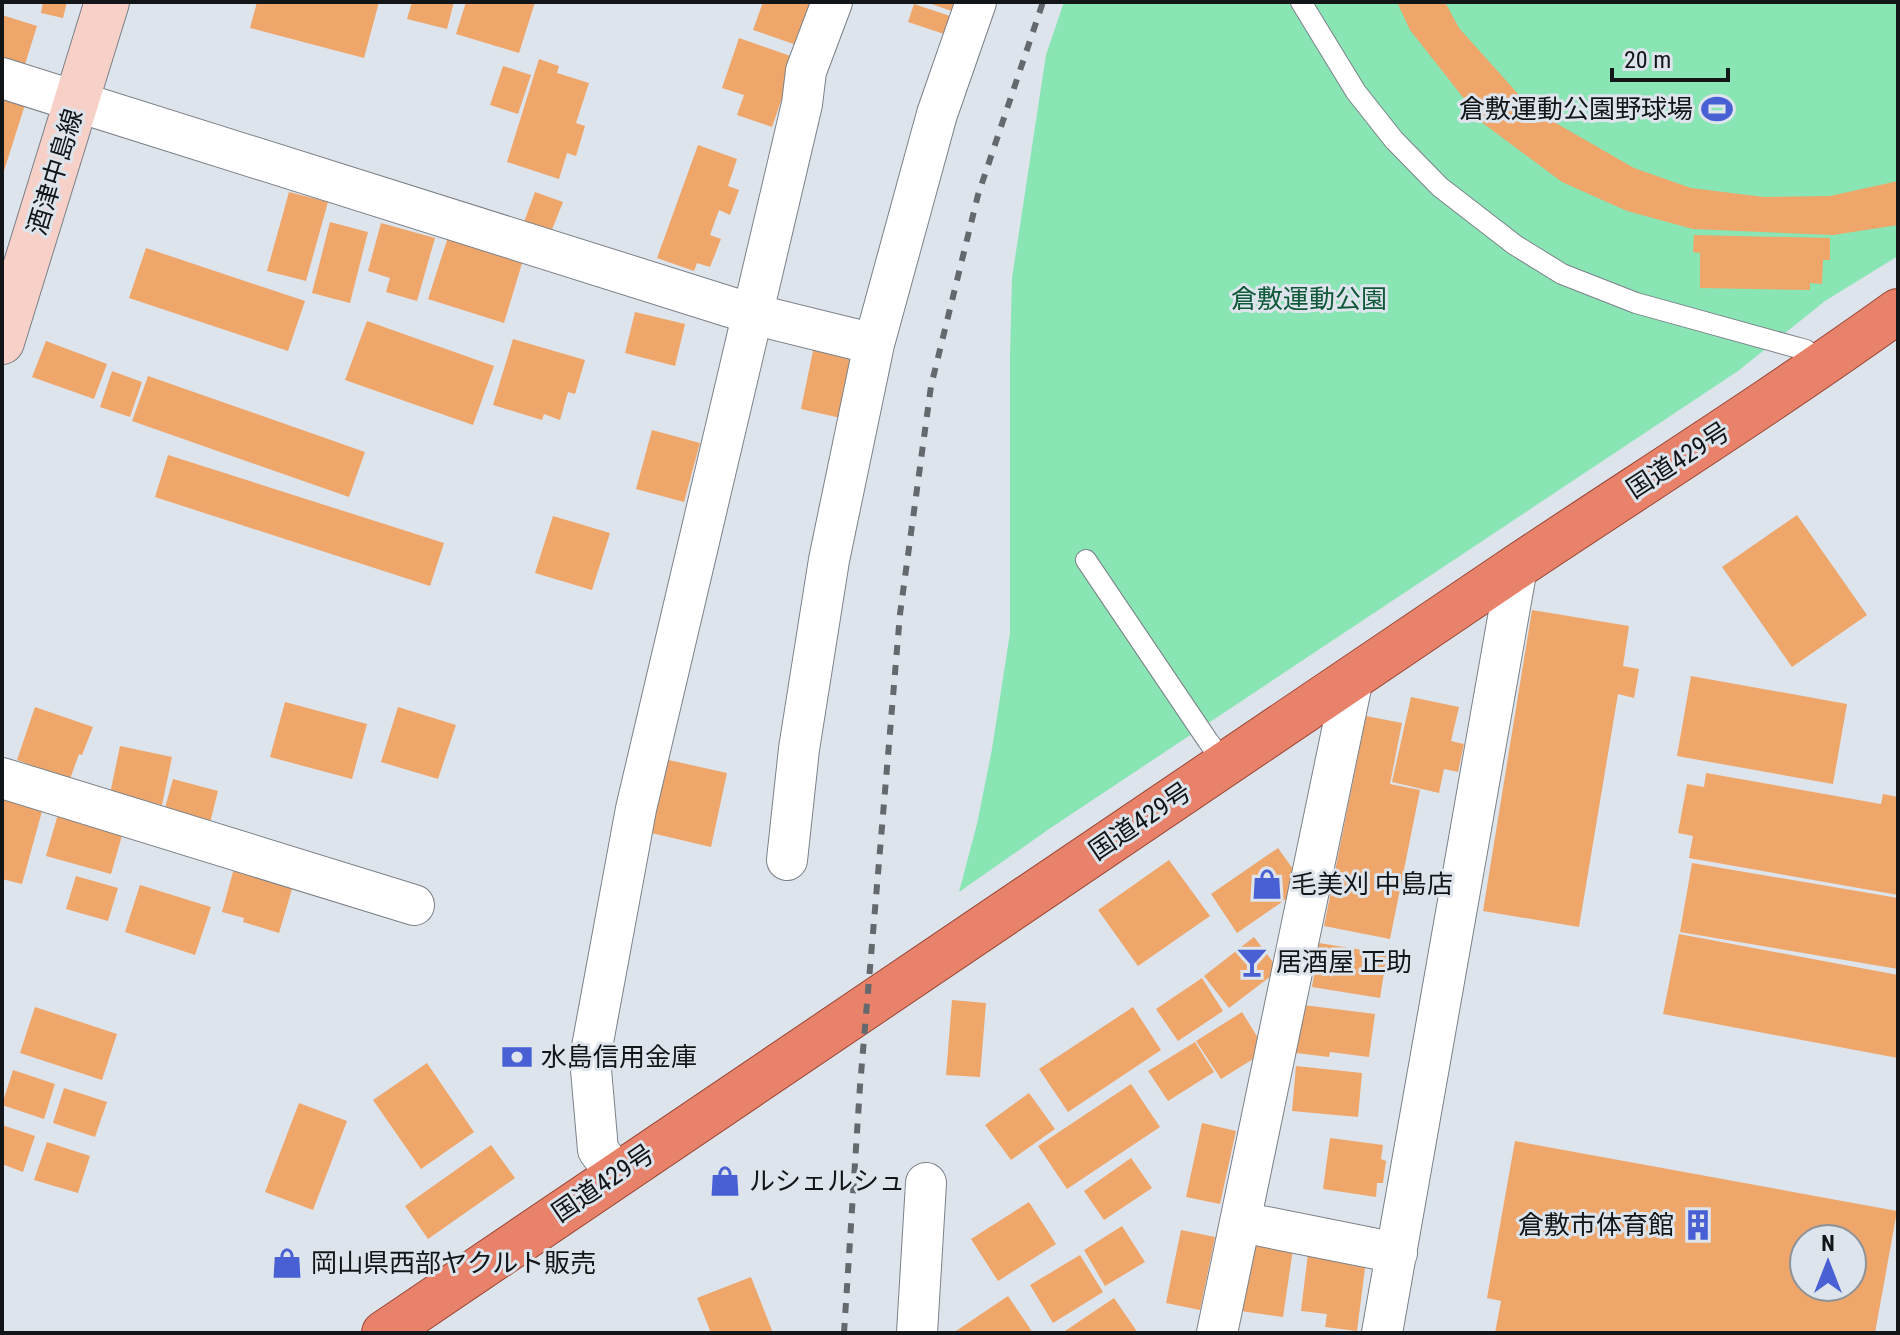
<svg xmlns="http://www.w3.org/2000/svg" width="1900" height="1335" font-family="'Roboto Condensed','Noto Sans JP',sans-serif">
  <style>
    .green { fill: #89e5b4 }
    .building { fill: #efa66b; fill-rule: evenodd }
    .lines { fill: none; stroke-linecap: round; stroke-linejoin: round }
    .service-casing { stroke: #7b8188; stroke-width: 22 }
    .minor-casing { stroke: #7b8188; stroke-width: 42 }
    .secondary-casing { stroke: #7b8188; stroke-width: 46 }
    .trunk-casing { stroke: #9a4735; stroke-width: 46 }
    .service { stroke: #fff; stroke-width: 20 }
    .minor { stroke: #fff; stroke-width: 40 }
    .secondary { stroke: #f7d0c7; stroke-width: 44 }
    .trunk { stroke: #e8826a; stroke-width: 44 }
    .rail { stroke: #64696d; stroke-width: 6; stroke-dasharray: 10 10; stroke-linecap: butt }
    .labels { text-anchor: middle; stroke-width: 6; stroke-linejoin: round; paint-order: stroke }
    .poi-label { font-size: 26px; fill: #131618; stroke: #dde4ec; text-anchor: start }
    .street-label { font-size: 26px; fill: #131618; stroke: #dde4ec }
    .park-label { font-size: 26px; fill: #0f5839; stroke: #dde4ec }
  </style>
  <rect width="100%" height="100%" fill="#dde4ec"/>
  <!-- green -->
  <path class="green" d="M1064,2H1898V256L1825,301L1738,371L1052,827L959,892L977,824L992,749L1010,633V355L1012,278L1046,55Z"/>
  <!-- building -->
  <path class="building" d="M43,2H67L63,18L41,13Z
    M257,2H379L364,58L250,28Z
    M412,2H454L447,29L407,19Z
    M466,2H535L519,53L456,34Z
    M763,2H821L805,48L753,30Z
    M926,2H961L957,13Z
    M1397,2H1445L1459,28L1519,95L1554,122L1634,168L1691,188L1764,197L1830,196L1898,181V225L1833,235L1693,229L1627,211L1562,182L1484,124L1410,30Z
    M914,4L953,17L947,35L908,22Z
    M2,15L37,26L21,77L2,70Z
    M739,38L796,58L772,127L737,115L744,95L722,88Z
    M539,59L559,66L557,73L589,83L576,123L585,126L576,156L567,153L559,179L507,162Z
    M503,66L531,75L518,114L490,105Z
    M2,83L29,92L3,174L2,173Z
    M698,145L737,159L728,186L739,190L730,215L719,210L710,235L721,239L710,267L697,263L694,271L657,258Z
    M289,192L328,202L306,281L267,271Z
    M535,192L563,202L551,232L524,222Z
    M330,222L368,232L350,303L312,293Z
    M381,223L435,238L417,301L386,292L390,278L368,271Z
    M450,231L523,260L504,323L428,299Z
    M1694,235L1830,238V260H1823L1822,284L1810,283V290L1700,288V253L1693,252Z
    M146,248L305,301L288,351L129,298Z
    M635,312L685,324L675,366L625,353Z
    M367,321L494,366L473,425L345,380Z
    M513,339L585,360L575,394L568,392L560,420L544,414L542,420L493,405Z
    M46,341L107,364L94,399L32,377Z
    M815,341L861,351L845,419L801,409Z
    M112,371L142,382L130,417L100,407Z
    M148,376L365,452L349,497L132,421Z
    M652,430L700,443L684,502L636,489Z
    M168,455L444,543L430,586L155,497Z
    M1797,515L1867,615L1792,667L1722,567Z
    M553,516L610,533L592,590L535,573Z
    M1532,610L1629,626L1623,666L1639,669L1634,698L1618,694L1579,927L1483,911Z
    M1691,676L1847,704L1833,784L1677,756Z
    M1411,697L1459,707L1451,741L1464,744L1458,772L1444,769L1439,793L1392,782Z
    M285,702L367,724L352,779L270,757Z
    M35,707L93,727L82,755L79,754L70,779L17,760Z
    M398,707L456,725L438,779L381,762Z
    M1366,716L1402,723L1390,784L1420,790L1390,939L1324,926Z
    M120,746L172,757L162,805L110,794Z
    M664,759L727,773L711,847L647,832Z
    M1706,773L1881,804L1883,794L1898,797V895L1689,858L1693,836L1678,833L1687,784L1704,787Z
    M173,779L218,791L209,827L163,815Z
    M2,793L44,804L22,884L2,879Z
    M60,807L125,825L111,874L46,856Z
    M1278,848L1305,886L1237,933L1211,894Z
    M1169,860L1210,916L1138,966L1098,910Z
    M236,861L295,879L279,933L243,922L244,918L222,912Z
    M1692,863L1898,898V969L1680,932Z
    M76,876L118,888L108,921L66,909Z
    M140,885L211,907L195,955L125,932Z
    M1679,934L1898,975V1058L1663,1014Z
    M1254,937L1279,970L1229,1008L1204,976Z
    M1319,943L1387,954L1380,998L1312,987Z
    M1202,978L1223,1011L1178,1041L1156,1009Z
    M952,1000L986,1003L980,1077L946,1075Z
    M1303,1005L1375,1014L1369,1057L1330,1052L1329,1057L1296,1053Z
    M35,1007L117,1034L102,1080L20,1053Z
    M1133,1007L1161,1050L1068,1112L1039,1069Z
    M1242,1012L1266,1051L1221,1079L1196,1041Z
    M1195,1042L1214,1072L1168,1101L1148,1071Z
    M427,1063L474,1132L421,1169L373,1100Z
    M1296,1066L1362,1073L1358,1117L1292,1111Z
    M13,1070L55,1084L44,1119L2,1105Z
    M1131,1084L1160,1127L1067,1189L1038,1146Z
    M64,1088L107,1102L95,1137L53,1123Z
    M1029,1093L1055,1129L1011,1160L985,1125Z
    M299,1103L347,1121L313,1210L265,1192Z
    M1202,1123L1236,1131L1220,1204L1186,1197Z
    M2,1125L35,1136L23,1172L2,1164Z
    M1330,1138L1383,1145L1381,1159L1386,1161L1383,1183H1377L1376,1197L1323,1189Z
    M1515,1141L1897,1211L1875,1333H1495L1501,1301L1487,1298ZM1804,1239H1852V1287H1804Z
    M47,1142L90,1156L78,1193L34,1180Z
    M491,1145L515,1178L428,1239L405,1206Z
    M1131,1158L1152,1188L1104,1220L1084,1191Z
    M1029,1202L1056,1244L998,1281L971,1239Z
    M1122,1226L1145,1262L1105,1286L1084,1250Z
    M1181,1230L1215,1237L1200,1310L1166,1303Z
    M1244,1242L1293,1249L1283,1317L1234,1310Z
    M1308,1253L1366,1260L1357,1331L1325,1327L1327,1314L1301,1311Z
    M1080,1255L1103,1292L1053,1323L1030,1285Z
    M751,1277L773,1333H711L697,1298Z
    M1008,1296L1033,1333H953Z
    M1114,1298L1138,1333H1062Z"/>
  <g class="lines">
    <defs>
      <path id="service" d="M1301,2L1356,92L1394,140L1440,187L1515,245L1562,274L1636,303L1806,350L1820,366
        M1086,560L1208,741L1225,764"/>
      <path id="minor" d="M2,78L752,314L874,344
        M2,778L414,905
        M787,860L799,749L829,560L874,344L937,114L976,2
        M616,1174L598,1150L590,1058L636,809L802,104L806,71L832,2
        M1241,1222L1397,1253
        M917,1333L926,1183
        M1217,1333L1353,678
        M1382,1333L1517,567"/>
      <path id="secondary" d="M2,342L107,2"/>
      <path id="trunk" d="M384,1333C757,1077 1134,826 1509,572C1639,485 1771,402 1898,311"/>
    </defs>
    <!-- service casing -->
    <use href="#service" class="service-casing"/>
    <!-- minor casing -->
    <use href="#minor" class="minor-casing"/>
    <!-- secondary casing -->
    <use href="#secondary" class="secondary-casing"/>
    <!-- trunk casing -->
    <use href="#trunk" class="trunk-casing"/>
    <!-- service -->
    <use href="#service" class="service"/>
    <!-- minor -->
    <use href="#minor" class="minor"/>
    <!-- secondary -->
    <use href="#secondary" class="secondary"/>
    <!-- trunk -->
    <use href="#trunk" class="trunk"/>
    <!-- rail -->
    <path class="rail" d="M844,1333L860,1086L900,614L931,386L978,195L1043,2"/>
  </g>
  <!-- icons -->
  <defs>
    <symbol id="stadium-bare" viewBox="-9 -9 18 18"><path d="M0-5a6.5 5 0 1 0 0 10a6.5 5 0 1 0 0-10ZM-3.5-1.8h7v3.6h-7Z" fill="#4960d4" stroke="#dde4ec" stroke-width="2.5" paint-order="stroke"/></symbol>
    <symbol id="shop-bare" viewBox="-9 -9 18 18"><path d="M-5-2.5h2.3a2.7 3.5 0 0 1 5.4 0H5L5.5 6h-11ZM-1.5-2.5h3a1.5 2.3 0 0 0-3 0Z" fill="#4960d4" stroke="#dde4ec" stroke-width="2.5" paint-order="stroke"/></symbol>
    <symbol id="bar-bare" viewBox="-9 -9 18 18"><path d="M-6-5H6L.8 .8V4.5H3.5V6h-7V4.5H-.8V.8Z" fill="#4960d4" stroke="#dde4ec" stroke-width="2.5" paint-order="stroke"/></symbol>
    <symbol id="bank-bare" viewBox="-9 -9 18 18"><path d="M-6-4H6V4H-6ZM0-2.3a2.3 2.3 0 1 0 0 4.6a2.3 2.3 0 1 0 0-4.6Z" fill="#4960d4" stroke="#dde4ec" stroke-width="2.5" paint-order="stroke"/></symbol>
    <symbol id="building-bare" viewBox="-9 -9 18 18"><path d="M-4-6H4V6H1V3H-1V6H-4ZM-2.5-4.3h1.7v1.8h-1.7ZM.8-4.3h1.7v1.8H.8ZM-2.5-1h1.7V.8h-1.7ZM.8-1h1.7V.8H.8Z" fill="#4960d4" stroke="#dde4ec" stroke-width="2.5" paint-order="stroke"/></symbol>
  </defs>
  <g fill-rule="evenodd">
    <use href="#stadium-bare" x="1695" y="87" width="44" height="44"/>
    <use href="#shop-bare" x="1245" y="862" width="44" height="44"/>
    <use href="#bar-bare" x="1230" y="940" width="44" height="44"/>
    <use href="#bank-bare" x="495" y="1035" width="44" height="44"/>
    <use href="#shop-bare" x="703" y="1159" width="44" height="44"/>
    <use href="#building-bare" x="1676" y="1203" width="44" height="44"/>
    <use href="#shop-bare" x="265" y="1241" width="44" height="44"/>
  </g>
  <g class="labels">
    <!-- poi labels -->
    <g class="poi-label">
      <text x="1693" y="118" text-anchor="end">倉敷運動公園野球場</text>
      <text x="1291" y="893">毛美刈 中島店</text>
      <text x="1276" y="971">居酒屋 正助</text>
      <text x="541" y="1066">水島信用金庫</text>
      <text x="749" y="1190">ルシェルシュ</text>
      <text x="1674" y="1234" text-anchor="end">倉敷市体育館</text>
      <text x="311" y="1272">岡山県西部ヤクルト販売</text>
    </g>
    <!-- street labels -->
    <g class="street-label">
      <text transform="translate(55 172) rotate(-73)" y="9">酒津中島線</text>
      <text transform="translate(1678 460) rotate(-33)" y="9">国道429号</text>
      <text transform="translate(1140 821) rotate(-34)" y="9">国道429号</text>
      <text transform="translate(603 1183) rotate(-34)" y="9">国道429号</text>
    </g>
    <!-- park labels -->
    <g class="park-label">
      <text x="1309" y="308">倉敷運動公園</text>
    </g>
  </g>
  <!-- border -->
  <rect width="1900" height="1335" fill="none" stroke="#131618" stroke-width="8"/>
  <!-- north arrow -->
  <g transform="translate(1828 1263)"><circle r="38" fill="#dde4ec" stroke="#8c9297" stroke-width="2"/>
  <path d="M0-6L14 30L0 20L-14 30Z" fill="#4960d4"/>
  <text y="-12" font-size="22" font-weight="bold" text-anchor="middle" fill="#131618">N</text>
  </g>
  <!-- scale -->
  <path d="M1612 68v12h116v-12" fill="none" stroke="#131618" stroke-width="4"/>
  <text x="1624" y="68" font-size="24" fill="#131618" stroke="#dde4ec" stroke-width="6" paint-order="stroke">20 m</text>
</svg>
